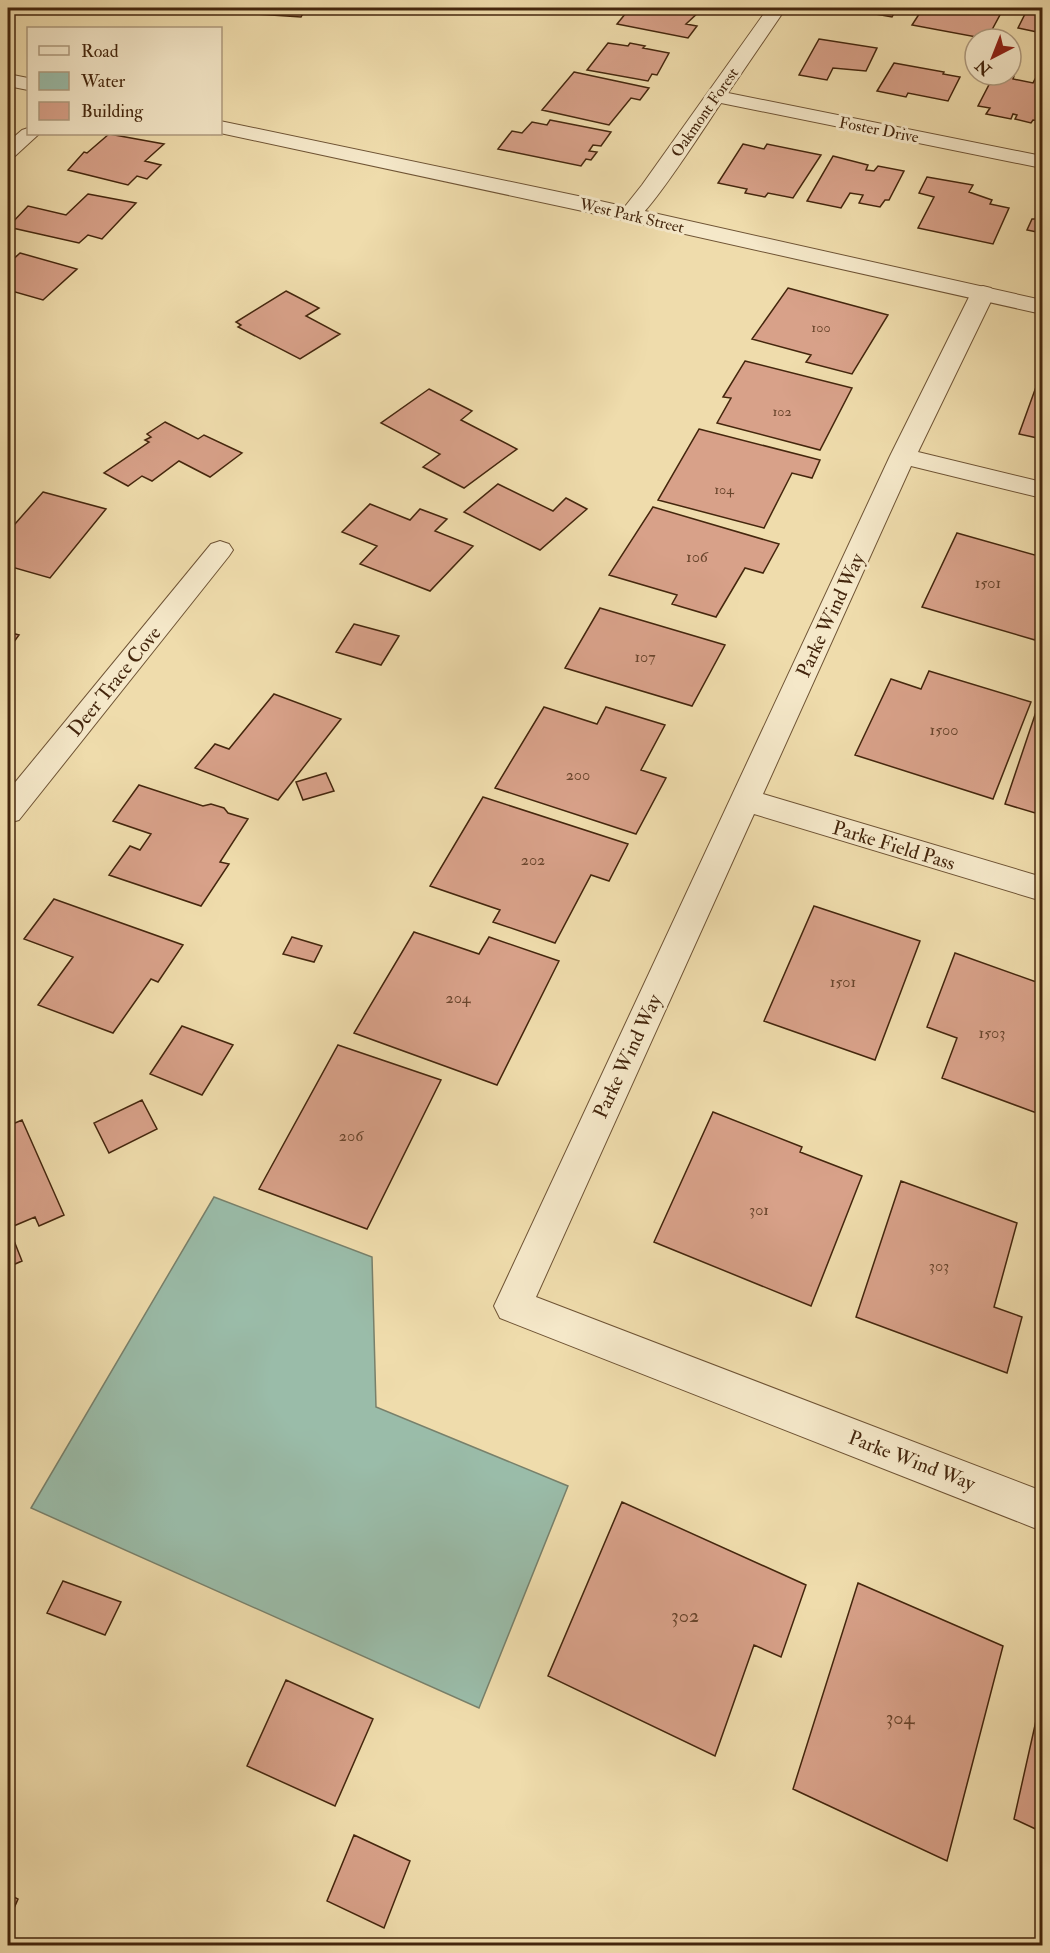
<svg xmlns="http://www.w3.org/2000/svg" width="1050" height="1953" font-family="'IM FELL Double Pica',serif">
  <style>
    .water { fill: #9abca9; stroke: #78806b; stroke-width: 1.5 }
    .building { fill: #d8a189; stroke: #44260d; stroke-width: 1.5 }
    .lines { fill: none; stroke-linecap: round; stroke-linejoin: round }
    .minor-casing { stroke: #6f5435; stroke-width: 2 }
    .tertiary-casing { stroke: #6f5435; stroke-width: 2 }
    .minor { fill: #f5e8c9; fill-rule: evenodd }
    .tertiary { fill: #f5e8c9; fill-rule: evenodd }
    .labels { text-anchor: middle; stroke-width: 6; stroke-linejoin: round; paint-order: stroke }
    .far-number-label { font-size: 14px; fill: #69452c }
    .far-street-label { font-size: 16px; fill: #44260d; stroke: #f5e8c9 }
    .number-label { font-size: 16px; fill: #69452c }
    .street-label { font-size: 20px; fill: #44260d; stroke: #f5e8c9 }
    .near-number-label { font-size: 20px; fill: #69452c }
  </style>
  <rect width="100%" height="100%" fill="#efdcac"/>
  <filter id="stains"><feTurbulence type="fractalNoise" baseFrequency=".00333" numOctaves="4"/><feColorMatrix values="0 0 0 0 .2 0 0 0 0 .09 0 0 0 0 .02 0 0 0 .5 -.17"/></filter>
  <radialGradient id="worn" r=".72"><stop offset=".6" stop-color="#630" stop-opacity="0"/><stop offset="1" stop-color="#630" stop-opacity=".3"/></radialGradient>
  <!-- water -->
  <path class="water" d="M214,1197L372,1257L376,1407L568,1486L479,1708L31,1508Z"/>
  <!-- building -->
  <path class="building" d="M260,8H306L301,17L257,14Z
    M630,8H693L702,9L686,24L697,26L688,38L617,24Z
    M841,8H897L892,17Z
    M923,8H972L1001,13L987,39L912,25Z
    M1028,8H1042V33L1018,28Z
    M819,39L877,48L866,71L833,68L827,80L799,75Z
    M608,43L628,46L630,43L645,46L643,48L669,53L657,75L652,74L648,81L587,70Z
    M894,63L944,72L943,74L960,77L948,101L908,93L906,97L877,91Z
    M574,72L649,88L640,100L631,98L609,125L542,110Z
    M994,75L1014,76L1013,79L1033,83L1035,79L1042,80V121L1033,120L1031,123L1015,119L1017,115L1013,114L1011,119L986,114L990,108L978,106Z
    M550,120L606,131L611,132L601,146L593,145L589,151L597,152L591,160L586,159L581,166L498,149L512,131L522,133L532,122L547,125Z
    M109,134L164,144L145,161L161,165L147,179L137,176L128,185L68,170L84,152L87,153Z
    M743,144L764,149L767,144L821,155L793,198L768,193L765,197L745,193L747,189L718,183Z
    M833,156L868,165L866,170L874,171L878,166L904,171L889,200H885L880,207L859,203L863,195L850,193L841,208L807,201Z
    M927,177L973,185L969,192L992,200L990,204L1009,208L993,244L918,228L934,197L919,193Z
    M88,194L136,203L102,239L88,235L79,243L8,227L28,206L66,215Z
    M1042,202V233L1027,230L1032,219H1035Z
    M20,253L77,269L43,300L8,290V264Z
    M788,288L888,315L852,374L806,362L811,355L752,339Z
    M286,291L319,308L306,316L340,334L300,359L238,327L241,325L236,322Z
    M745,361L852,388L820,450L717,423L731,398L723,397Z
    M1041,373L1042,374V439L1019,434Z
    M429,389L472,411L461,420L517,449L464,488L423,467L440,454L381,423Z
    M165,422L198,439L204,435L242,453L210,477L179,461L152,481L142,476L128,486L104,473L149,442L145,440L151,437L147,434Z
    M699,429L820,460L812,478L792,473L764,528L658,500Z
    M498,484L553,511L566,498L587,509L540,550L464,512Z
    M43,492L106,509L50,578L8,566V532Z
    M370,504L410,520L420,509L447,519L435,531L473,546L430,591L360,564L377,546L342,532Z
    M653,507L779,544L763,573L745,568L716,617L672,604L677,595L609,575Z
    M957,533L1042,557V621L1035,640L922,607Z
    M600,608L725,645L692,706L565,668Z
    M354,624L399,636L381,665L336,652Z
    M8,632L19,635L8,650Z
    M929,671L1031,702L993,799L855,755L891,679L921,689Z
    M274,694L341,719L278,800L195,768L215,744L229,749Z
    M1039,703L1042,704V815L1005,804Z
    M544,707L597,724L606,707L665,725L641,770L666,778L636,834L495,788Z
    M326,773L334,791L303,800L296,782Z
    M139,785L203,806L211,804L224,808L228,813L248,819L220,862L229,864L201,906L109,875L130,846L140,850L151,834L113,821Z
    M483,797L628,844L609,881L591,875L555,943L493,922L500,910L430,886Z
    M54,899L183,945L158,982L151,979L113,1033L38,1005L73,957L24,939Z
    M814,906L920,941L875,1060L764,1021Z
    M414,932L479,954L489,937L559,961L497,1085L354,1033Z
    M292,937L322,946L314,962L283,954Z
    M955,953L1042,984V1115L942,1078L957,1038L927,1027Z
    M182,1026L233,1045L202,1095L150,1074Z
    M338,1045L441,1080L367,1229L259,1189Z
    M142,1100L157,1129L109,1153L94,1123Z
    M713,1112L802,1147L800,1152L862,1176L811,1306L654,1242Z
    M22,1120L64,1215L39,1226L35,1217L9,1228L22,1261L8,1267V1126Z
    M901,1181L1017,1223L994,1307L1022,1317L1007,1373L856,1317Z
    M622,1502L806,1585L781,1657L754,1645L715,1756L548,1676Z
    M63,1581L121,1602L105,1635L47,1613Z
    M858,1583L1003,1646L947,1861L793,1789Z
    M286,1680L373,1719L335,1806L247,1766Z
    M1042,1694V1832L1014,1819Z
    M354,1835L410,1861L384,1928L327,1901Z
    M8,1894L18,1899L8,1922Z"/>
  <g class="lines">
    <defs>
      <path id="minor" d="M768,8H786L728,93L1042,156V168L721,103C708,122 650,213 636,219C631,221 627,220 622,219L619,214L642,185Z
        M28,128V134H39L15,156L8,158V142L22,130Z
        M983,286L991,288L995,293L918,452L1042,482V498L911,466L763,794L1042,877V901L754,814L536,1297L1042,1491V1531L500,1318L494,1306L890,456L971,293L975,288Z
        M220,541L229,544L233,550L229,556L19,820L8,823V791L211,544Z"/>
      <path id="tertiary" d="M8,74L28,78V90L8,86Z
        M220,121L578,196L1042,300V314L578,210L220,133Z"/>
    </defs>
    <!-- minor casing -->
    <use href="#minor" class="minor-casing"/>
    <!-- tertiary casing -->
    <use href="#tertiary" class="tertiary-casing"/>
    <!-- minor -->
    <use href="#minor" class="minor"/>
    <!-- tertiary -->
    <use href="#tertiary" class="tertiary"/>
  </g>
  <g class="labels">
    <!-- far-number labels -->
    <g class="far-number-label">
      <text x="821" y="332">100</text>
      <text x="782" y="416">102</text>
      <text x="724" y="494">104</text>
    </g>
    <!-- far-street labels -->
    <g class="far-street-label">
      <text transform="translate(704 112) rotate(-55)" y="6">Oakmont Forest</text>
      <text transform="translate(879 129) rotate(11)" y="6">Foster Drive</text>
      <text transform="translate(632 215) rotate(13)" y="6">West Park Street</text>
    </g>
    <!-- number labels -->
    <g class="number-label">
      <text x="697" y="562">106</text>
      <text x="988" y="588">1501</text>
      <text x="645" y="662">107</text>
      <text x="944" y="735">1500</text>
      <text x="578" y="780">200</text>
      <text x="533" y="865">202</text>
      <text x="843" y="987">1501</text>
      <text x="458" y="1003">204</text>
      <text x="992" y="1038">1503</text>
      <text x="351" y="1141">206</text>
      <text x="759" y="1215">301</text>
      <text x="939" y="1271">303</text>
    </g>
    <!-- street labels -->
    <g class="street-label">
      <text transform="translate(830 615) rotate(-65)" y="7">Parke Wind Way</text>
      <text transform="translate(114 681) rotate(-51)" y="7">Deer Trace Cove</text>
      <text transform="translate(894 845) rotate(17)" y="7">Parke Field Pass</text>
      <text transform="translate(627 1056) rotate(-65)" y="7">Parke Wind Way</text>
      <text transform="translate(912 1460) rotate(21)" y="7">Parke Wind Way</text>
    </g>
    <!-- near-number labels -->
    <g class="near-number-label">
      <text x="685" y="1622">302</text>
      <text x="900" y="1724">304</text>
    </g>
  </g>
  <!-- margin -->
  <rect width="1050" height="1953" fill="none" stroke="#efdcac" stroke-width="30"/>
  <rect x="9" y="9" width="1032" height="1935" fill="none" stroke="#44260d" stroke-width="3"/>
  <rect x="15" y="15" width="1020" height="1923" fill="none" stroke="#44260d" stroke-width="1.5"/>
  <!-- legend -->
  <rect x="27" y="27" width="195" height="108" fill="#f5e8c9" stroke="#ae9a7e" stroke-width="1.5"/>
  <rect x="39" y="46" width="30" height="9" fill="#f5e8c9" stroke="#ae9a7e" stroke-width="1.5"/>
  <text x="81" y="57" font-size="18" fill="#44260d">Road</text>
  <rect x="39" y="72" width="30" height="18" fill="#9abca9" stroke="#ae9a7e" stroke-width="1.5"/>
  <text x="81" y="87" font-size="18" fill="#44260d">Water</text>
  <rect x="39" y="102" width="30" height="18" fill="#d8a189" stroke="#ae9a7e" stroke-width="1.5"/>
  <text x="81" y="117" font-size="18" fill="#44260d">Building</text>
  <!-- north arrow -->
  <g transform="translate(993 57) rotate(222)"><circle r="28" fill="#f5e8c9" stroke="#ae9a7e" stroke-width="1.5"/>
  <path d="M0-4.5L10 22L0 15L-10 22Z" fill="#8f2418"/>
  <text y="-9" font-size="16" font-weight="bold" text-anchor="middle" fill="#44260d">N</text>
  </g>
  <rect width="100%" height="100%" filter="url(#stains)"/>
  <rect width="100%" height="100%" fill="url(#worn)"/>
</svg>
